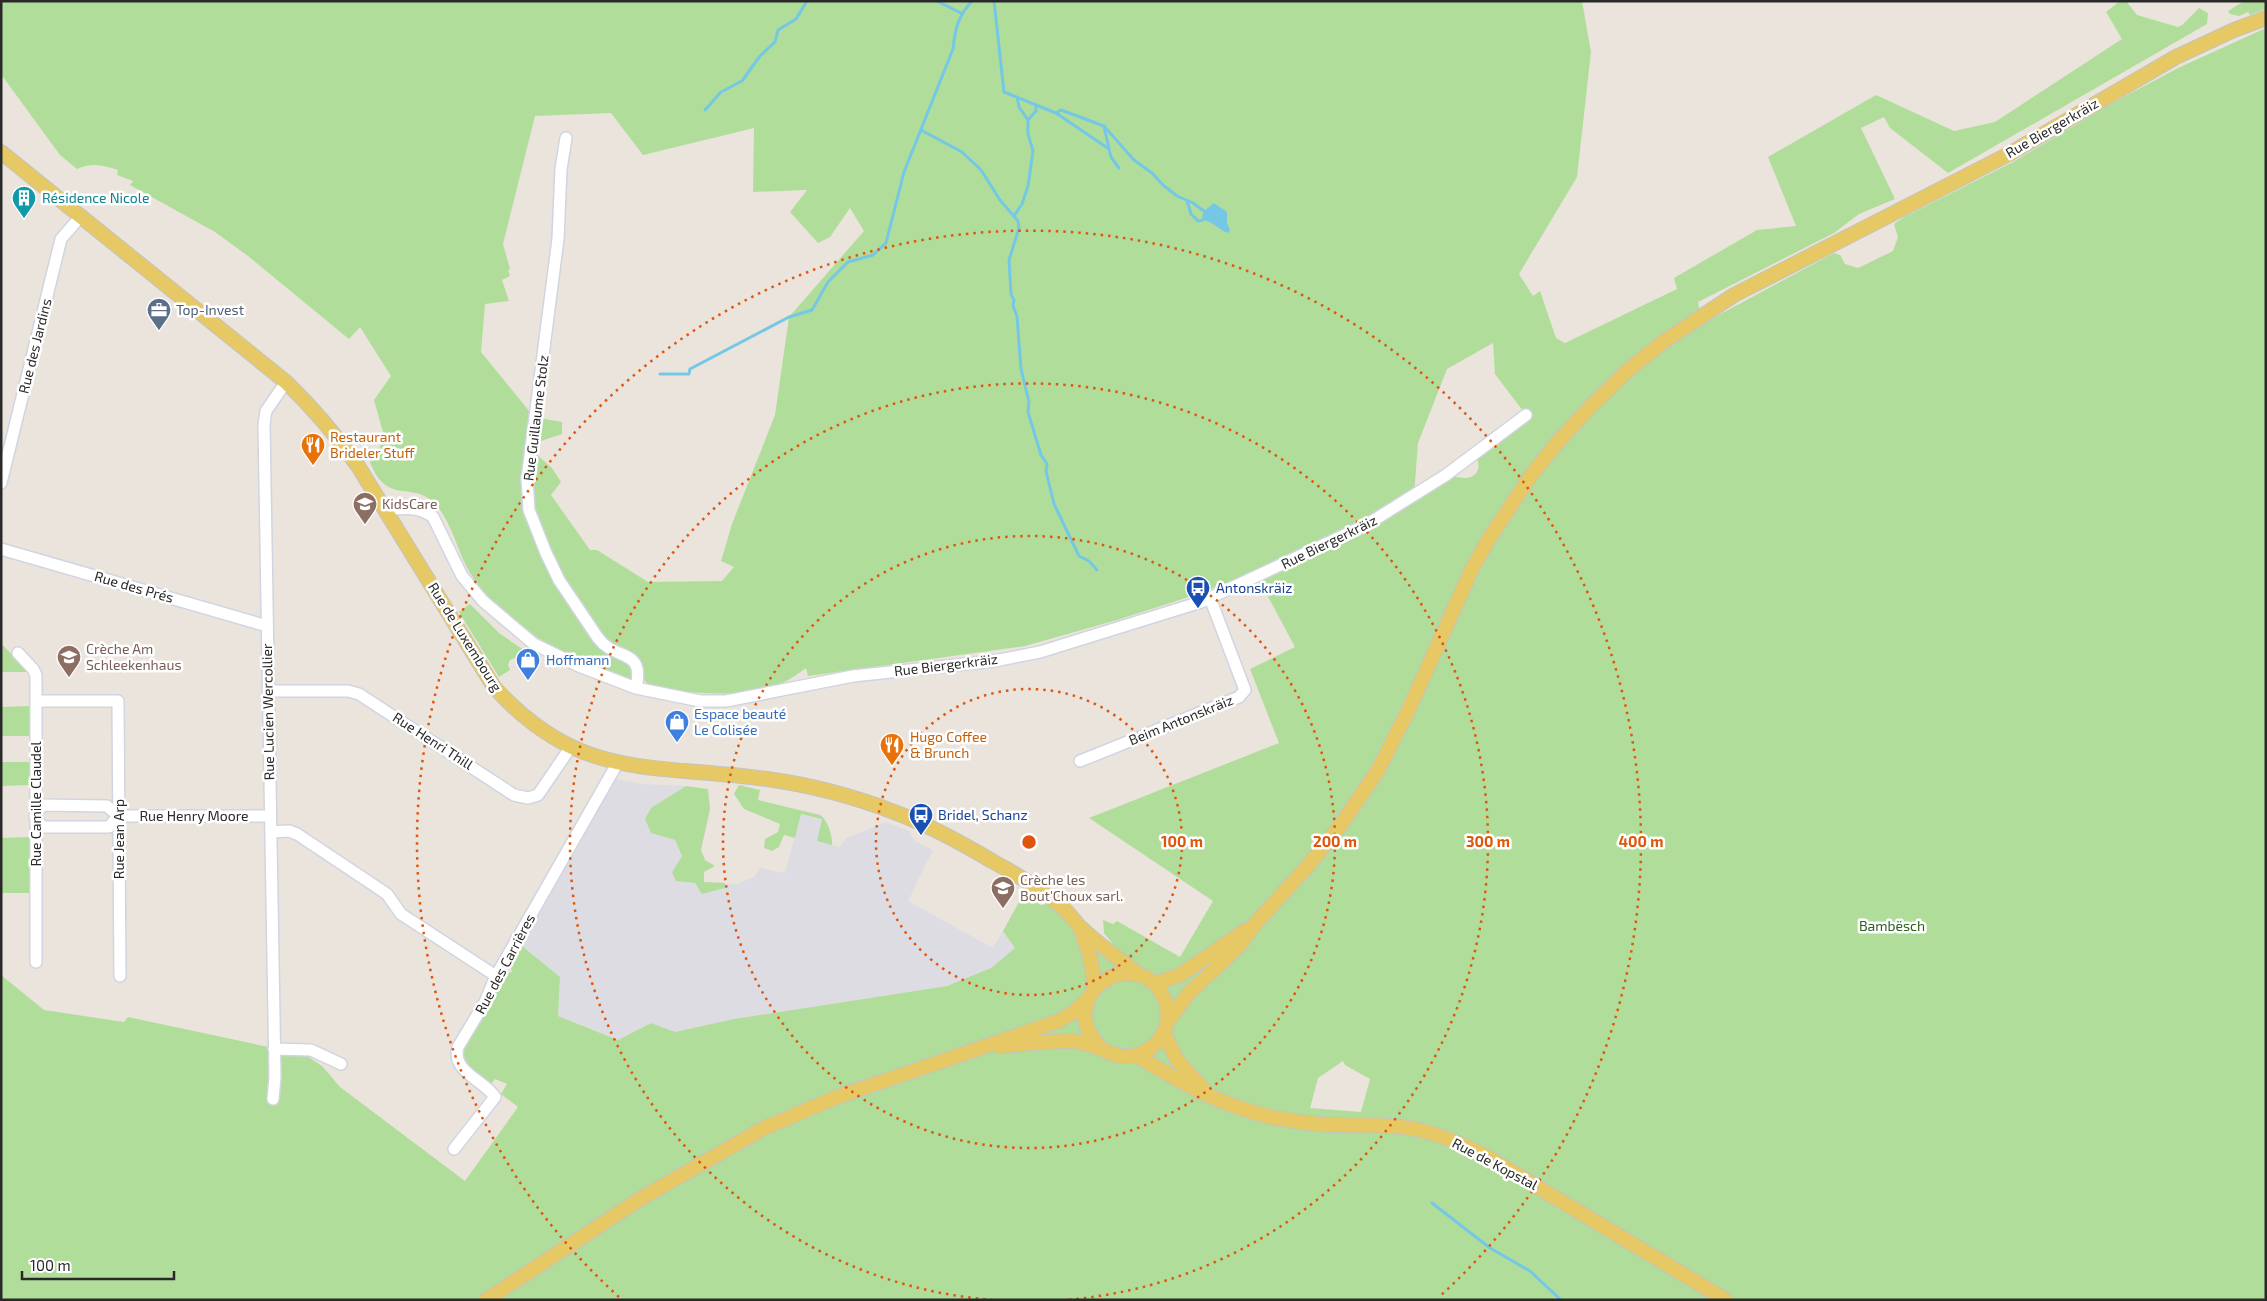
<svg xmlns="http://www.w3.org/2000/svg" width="2267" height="1301" font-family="'Exo 2',sans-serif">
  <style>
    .industrial { fill: #dedce3 }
    .green { fill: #b1dd9b; fill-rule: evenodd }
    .water { fill: #75c7e6 }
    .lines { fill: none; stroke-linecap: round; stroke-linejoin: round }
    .stream { stroke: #75c7e6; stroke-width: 3 }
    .minor-casing { stroke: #d1d4e1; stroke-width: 14 }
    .major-casing { stroke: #c3c3c3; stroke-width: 16 }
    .minor { stroke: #fff; stroke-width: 11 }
    .major { stroke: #e6c965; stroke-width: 14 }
    .ring { fill: none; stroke: #de570d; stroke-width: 2.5; stroke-dasharray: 2.5 5 }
    .labels { text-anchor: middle; stroke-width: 5; stroke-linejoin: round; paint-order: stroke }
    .street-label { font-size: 14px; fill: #292929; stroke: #fff }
    .culture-label { font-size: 14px; fill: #0d838f; stroke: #fff; text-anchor: start }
    .service-label { font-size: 14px; fill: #4e5e75; stroke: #fff; text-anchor: start }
    .food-label { font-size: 14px; fill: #c56008; stroke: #fff; text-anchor: start }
    .education-label { font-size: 14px; fill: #785e54; stroke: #fff; text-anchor: start }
    .transit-label { font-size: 14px; fill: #164399; stroke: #fff; text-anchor: start }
    .shop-label { font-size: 14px; fill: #366cbe; stroke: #fff; text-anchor: start }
    .park-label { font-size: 14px; fill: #2c601f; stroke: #fff }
    .centre { fill: #de570d; stroke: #fff; stroke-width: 2.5 }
    .ring-label { font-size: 15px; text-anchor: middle; font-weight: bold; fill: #de570d; stroke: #fff; stroke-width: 5; stroke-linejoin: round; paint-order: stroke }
  </style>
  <rect width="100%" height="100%" fill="#eae4dc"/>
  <!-- industrial -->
  <path class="industrial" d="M616,779L642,784L686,786L651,808V833L675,840L682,856L672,872L695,882L737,884L754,877L760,868L785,873L801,814L822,819L817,841L840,847L846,838L886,822L909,831L915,841L933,850L908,901L993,948L1003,931L1015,948L991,968L947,986L734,1019L675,1032L651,1023L618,1040L558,1016L560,977L522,946L572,852Z"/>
  <!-- green -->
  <path class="green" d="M1,1H1582L1591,52L1577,177L1519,274L1533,296L1540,291L1556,338L1565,343L1677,289L1674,278L1757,230L1796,226L1768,157L1876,95L1954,131L1995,122L2122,39L2106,12L2120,1H2126L2137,15L2178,27L2182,25L2199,8L2208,13L2207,24L1948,173L1890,128L1884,117L1861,128L1895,199L1859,214L1834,233L1698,302L1702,324L1834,253L1840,255L1845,264L1858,268L1893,251L1898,237L1894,224L1904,217L2013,162L2116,101L2178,68L2266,28V1300H1V975L44,1010L124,1022L128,1017L306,1055L323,1067L340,1087L465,1181L518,1107L501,1094L507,1084L495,1079L490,1085L467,1067L460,1059L461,1049L492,1001L504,974L512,972L509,962L516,948L522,946L560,977L558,1016L618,1040L651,1023L675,1032L734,1019L947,986L991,968L1015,948L1003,931L1024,893L1041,905L1056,902L1108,950L1116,948L1104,933L1103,920L1113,924L1117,921L1180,957L1213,901L1089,818L1279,743L1250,669L1295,647L1255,572L1195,595L1117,620L1025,646L808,676L806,668C798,674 789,680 780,684C747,700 687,692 651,688L639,674L631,680C568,655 506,632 469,571C456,549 451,517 431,500C410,483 386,504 370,462L385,439L374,400L391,376L360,327L349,339L248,256L215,232L130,185L133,181L117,175L118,170C104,165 91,162 77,169L60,155L3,77L1,78ZM611,113L643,155L754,128L753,192L807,190L790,212L818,243L830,237L850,208L864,231L789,317L775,415L732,524L721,561L734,567L722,581L648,582L597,550H590L551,495L561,482L552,468L534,452L538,442L562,434V422L534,417L481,352L485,304L509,301L502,280L510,276L508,270L510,269L503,244L535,116ZM1493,343L1495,374L1526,415L1474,453C1481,462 1481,477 1466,478C1460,478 1452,476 1446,475L1414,495L1418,443L1447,369ZM1343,1061L1345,1065L1370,1079L1361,1112L1310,1108L1318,1078Z
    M2244,1H2266V9L2250,15L2248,12L2239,16L2230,14L2228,11Z
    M470,604L499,633L525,651V656L522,659L517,657L510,660L508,665L510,670L499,677L459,612Z
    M1,643L28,672H1Z
    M29,706V736H1V707Z
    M1,762H30L31,785L1,786Z
    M739,785L760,790L758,800L820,815C827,819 833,836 832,845L817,841L822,819L801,814L795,838L784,835L779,847L772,851L764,848L765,839L778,832L780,824L744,809L734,794Z
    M686,786L708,789L710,809L701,850L705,860L715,866L704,872V882L725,883V888L702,894L695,883L676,881L672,872L682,856L675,840L651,833L645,819L651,808Z
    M31,837V893H1V838Z"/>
  <!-- water -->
  <path class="water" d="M1214,203L1227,212V223L1230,230L1228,233C1218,230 1213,221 1203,220L1202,217L1204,211Z"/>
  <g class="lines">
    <!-- stream -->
    <path class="stream" d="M937,1L961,13
      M994,1L1004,92L1056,113L1109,149L1111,157L1119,168
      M705,110L721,92L742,81L760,56L775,42L778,30L796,19L807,1
      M1056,113L1061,110L1104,126L1134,160L1152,173L1163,185L1177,196L1193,203L1204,211
      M1028,120L1036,111V106
      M1104,127L1109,148
      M921,130L962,152L981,170L1000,200L1018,221L1019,228L1009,260L1011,294L1014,300L1013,306L1017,316L1021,369L1029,402L1028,412L1041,455L1047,464L1046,471L1054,504L1079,556L1089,561L1097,570
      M1187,201L1191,214L1198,221L1203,220
      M1014,216L1022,204L1028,186L1033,151L1028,134V120L1019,107L1017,97
      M660,374H689L690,369L789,317L812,310L828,282L848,262L873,255L886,243L904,172L953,49C955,29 958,16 972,1
      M1432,1203L1490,1248L1530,1271L1561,1300"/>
    <defs>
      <path id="minor" d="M566,138L561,169L558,239L527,479L529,510L546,553L559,580L598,638C616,662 645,647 636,688
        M1,483L61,239L81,216
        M386,510C404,508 419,506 433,517L462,576L483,601L534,644L579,666L636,688L700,701H726L853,676L994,661L1040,652L1201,602L1366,525L1446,475L1526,415
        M1,549L267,626
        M18,653L33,669L36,675V962
        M268,691H348L359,694L514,795L528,798L538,795L570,748
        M36,701H118L120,976
        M1080,761L1239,697L1245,690L1210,598
        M118,816L109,827H42L35,816L42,805L107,806L118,816H270
        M271,832L289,831L297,834L387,894L401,914L496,976
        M274,1049L311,1050L341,1064
        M273,1099L275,1077L264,424L266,411L286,382
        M454,1149L495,1097C484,1080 451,1072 458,1047L485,1002L496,976L617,764"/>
      <path id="major" d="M1,152L286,382C313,408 336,435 358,466L494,687C580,782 652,763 767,779C810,785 853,796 894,812C929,825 960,842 992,861C1016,874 1040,888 1061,906C1068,912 1073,919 1079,926C1098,944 1120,960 1141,976
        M1080,927C1088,949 1094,966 1094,989
        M1154,984L1180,975L1246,930
        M1168,1021L1189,993L1238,947L1255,924L1306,868L1340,826L1378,770L1408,711L1472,569L1490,537L1532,474L1557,443L1590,407L1627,371L1663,342L1734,295L2009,154L2176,57L2234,30L2266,18
        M1164,1033L1177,1060L1205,1091
        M1000,1046C1024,1044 1049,1041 1073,1041C1087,1042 1100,1049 1113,1054C1132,1061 1155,1051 1164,1032C1169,1020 1169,1007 1163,996C1135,941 1050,997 1101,1048
        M1136,1055C1180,1082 1219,1105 1271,1117C1287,1120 1304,1123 1320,1124C1351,1127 1384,1123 1415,1129C1440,1134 1464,1145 1486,1156L1726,1300
        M486,1300L640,1199L764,1128L837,1097L1059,1021L1074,1012L1088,999"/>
    </defs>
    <!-- minor casing -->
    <use href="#minor" class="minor-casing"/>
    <!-- major casing -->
    <use href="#major" class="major-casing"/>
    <!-- minor -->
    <use href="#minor" class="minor"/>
    <!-- major -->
    <use href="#major" class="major"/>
  </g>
  <!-- distance rings -->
  <g class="ring">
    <circle cx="1029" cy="842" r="153"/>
    <circle cx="1029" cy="842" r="306"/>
    <path d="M993 1300A459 459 0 1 1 1065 1300"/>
    <path d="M619 1297A612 612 0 1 1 1439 1297"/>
  </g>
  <!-- icons -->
  <defs>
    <symbol id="building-pin" viewBox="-11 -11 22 30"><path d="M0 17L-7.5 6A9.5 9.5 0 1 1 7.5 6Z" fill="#0f9aa8" stroke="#fff"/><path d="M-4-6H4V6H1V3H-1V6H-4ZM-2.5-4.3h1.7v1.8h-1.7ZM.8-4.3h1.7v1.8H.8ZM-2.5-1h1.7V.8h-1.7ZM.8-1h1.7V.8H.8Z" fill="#fff"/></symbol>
    <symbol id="office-pin" viewBox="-11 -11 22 30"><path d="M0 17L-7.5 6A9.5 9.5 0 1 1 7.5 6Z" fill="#5c6f8a" stroke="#fff"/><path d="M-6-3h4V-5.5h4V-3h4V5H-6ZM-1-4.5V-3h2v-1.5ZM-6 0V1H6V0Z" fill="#fff"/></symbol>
    <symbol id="restaurant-pin" viewBox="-11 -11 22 30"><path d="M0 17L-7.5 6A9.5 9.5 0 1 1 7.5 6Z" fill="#e8710a" stroke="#fff"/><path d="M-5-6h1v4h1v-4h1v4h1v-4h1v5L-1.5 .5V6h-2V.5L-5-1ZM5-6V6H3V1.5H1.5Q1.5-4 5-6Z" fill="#fff"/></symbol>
    <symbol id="school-pin" viewBox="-11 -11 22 30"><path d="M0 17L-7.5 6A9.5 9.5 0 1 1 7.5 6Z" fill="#8d6e63" stroke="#fff"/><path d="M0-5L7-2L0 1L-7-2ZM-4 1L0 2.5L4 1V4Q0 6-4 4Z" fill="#fff"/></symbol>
    <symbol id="bus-pin" viewBox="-11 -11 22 30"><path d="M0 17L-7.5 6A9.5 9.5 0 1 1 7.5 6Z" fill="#1a4fb4" stroke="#fff"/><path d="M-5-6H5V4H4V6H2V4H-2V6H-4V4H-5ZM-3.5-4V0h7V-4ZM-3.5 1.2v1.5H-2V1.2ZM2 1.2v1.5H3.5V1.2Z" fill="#fff"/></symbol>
    <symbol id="shop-pin" viewBox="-11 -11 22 30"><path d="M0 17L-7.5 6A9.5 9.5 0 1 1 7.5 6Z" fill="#3f7fe0" stroke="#fff"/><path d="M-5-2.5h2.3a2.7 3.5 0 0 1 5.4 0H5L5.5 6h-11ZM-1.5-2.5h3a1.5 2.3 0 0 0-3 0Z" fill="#fff"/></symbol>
  </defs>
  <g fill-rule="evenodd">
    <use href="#building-pin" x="10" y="184" width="28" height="38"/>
    <use href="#office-pin" x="145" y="296" width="28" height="38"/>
    <use href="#restaurant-pin" x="299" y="431" width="28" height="38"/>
    <use href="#school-pin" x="351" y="490" width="28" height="38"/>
    <use href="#bus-pin" x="1184" y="574" width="28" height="38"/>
    <use href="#school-pin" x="55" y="643" width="28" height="38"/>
    <use href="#shop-pin" x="514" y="646" width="28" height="38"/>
    <use href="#shop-pin" x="663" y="708" width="28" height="38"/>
    <use href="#restaurant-pin" x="878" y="731" width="28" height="38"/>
    <use href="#bus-pin" x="907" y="801" width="28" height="38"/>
    <use href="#school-pin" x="989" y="874" width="28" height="38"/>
  </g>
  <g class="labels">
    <!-- street labels -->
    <g class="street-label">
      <text transform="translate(2052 128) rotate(-30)" y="5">Rue Biergerkräiz</text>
      <text transform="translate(35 346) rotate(-76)" y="5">Rue des Jardins</text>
      <text transform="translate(536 418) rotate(-83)" y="5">Rue Guillaume Stolz</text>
      <text transform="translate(1329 542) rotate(-26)" y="5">Rue Biergerkräiz</text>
      <text transform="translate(134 587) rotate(16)" y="5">Rue des Prés</text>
      <text transform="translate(465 637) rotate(58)" y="5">Rue de Luxembourg</text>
      <text transform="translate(946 665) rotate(-7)" y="5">Rue Biergerkräiz</text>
      <text transform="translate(268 712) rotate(-91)" y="5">Rue Lucien Wercollier</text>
      <text transform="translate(1181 720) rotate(-22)" y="5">Beim Antonskräiz</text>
      <text transform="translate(433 741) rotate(33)" y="5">Rue Henri Thill</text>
      <text transform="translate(36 804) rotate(-90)" y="5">Rue Camille Claudel</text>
      <text x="194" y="821">Rue Henry Moore</text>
      <text transform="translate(119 839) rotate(-90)" y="5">Rue Jean Arp</text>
      <text transform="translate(505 964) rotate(-62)" y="5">Rue des Carrières</text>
      <text transform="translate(1495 1164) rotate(28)" y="5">Rue de Kopstal</text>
    </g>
    <!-- culture labels -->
    <g class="culture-label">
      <text x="42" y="203">Résidence Nicole</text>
    </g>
    <!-- service labels -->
    <g class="service-label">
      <text x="176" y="315">Top-Invest</text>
    </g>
    <!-- food labels -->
    <g class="food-label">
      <text x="330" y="442">Restaurant<tspan x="330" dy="16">Brideler Stuff</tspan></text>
      <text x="910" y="742">Hugo Coffee<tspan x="910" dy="16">&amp; Brunch</tspan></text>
    </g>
    <!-- education labels -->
    <g class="education-label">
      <text x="382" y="509">KidsCare</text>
      <text x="86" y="654">Crèche Am<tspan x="86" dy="16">Schleekenhaus</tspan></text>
      <text x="1020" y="885">Crèche les<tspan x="1020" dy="16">Bout'Choux sarl.</tspan></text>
    </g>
    <!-- transit labels -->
    <g class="transit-label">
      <text x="1216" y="593">Antonskräiz</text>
      <text x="938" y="820">Bridel, Schanz</text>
    </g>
    <!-- shop labels -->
    <g class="shop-label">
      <text x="546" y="665">Hoffmann</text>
      <text x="694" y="719">Espace beauté<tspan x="694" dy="16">Le Colisée</tspan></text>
    </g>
    <!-- park labels -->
    <g class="park-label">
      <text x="1892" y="931">Bambësch</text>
    </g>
  </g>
  <circle cx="1029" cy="842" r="8" class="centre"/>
  <g class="ring-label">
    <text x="1182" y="847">100 m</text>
    <text x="1335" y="847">200 m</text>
    <text x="1488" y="847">300 m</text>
    <text x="1641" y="847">400 m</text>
  </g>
  <!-- border -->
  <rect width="2267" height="1301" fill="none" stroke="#292929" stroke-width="5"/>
  <!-- scale -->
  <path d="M22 1271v8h152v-8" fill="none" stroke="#292929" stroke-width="2.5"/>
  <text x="30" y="1271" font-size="15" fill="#292929" stroke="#ffffff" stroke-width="4" paint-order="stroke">100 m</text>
</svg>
